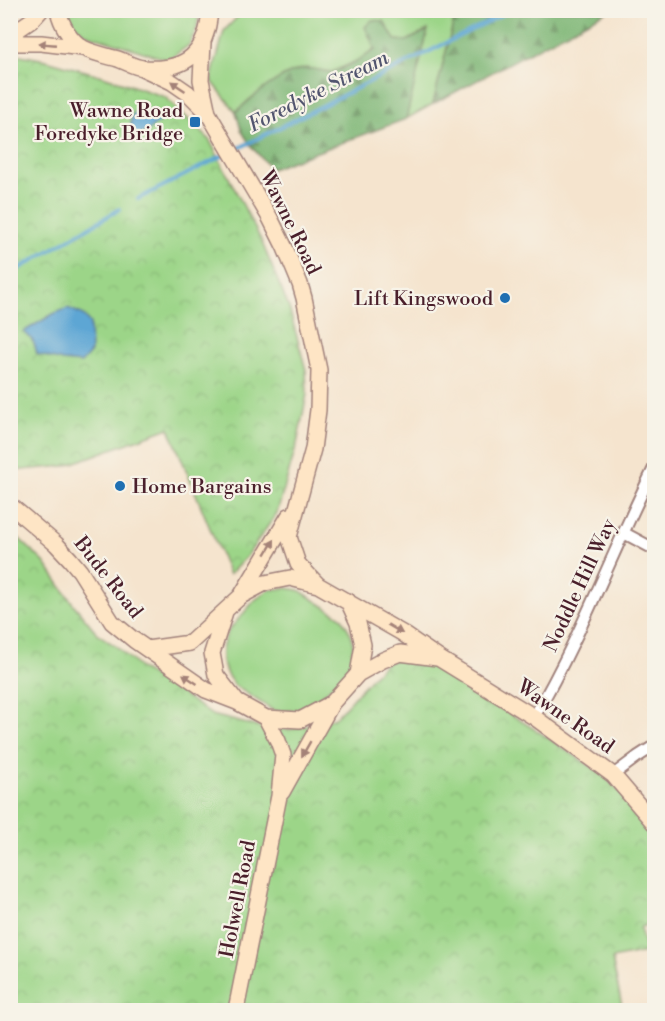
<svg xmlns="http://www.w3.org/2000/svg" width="665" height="1021" font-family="'Libre Bodoni',serif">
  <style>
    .green { fill: #9cd588; stroke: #737a5a; stroke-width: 1.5 }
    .forest { fill: url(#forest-firs); stroke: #646a50; stroke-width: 1.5 }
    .park { fill: url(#park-crowns); stroke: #737a5a; stroke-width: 1.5 }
    .water { fill: #5da6d4; stroke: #546280; stroke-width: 1.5 }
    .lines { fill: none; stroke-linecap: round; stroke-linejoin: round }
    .stream { stroke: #5da6d4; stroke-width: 4 }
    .street-casing { stroke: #a0827c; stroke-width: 14 }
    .secondary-casing { stroke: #a0827c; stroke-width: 18 }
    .street { stroke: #fff; stroke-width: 10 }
    .secondary { stroke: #fee5c5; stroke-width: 15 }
    .oneway { fill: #a48278 }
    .poi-dot { fill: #1f6fb2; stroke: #f7f3e8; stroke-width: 2 }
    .labels { text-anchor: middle; stroke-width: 4.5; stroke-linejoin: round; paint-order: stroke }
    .poi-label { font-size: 20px; fill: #4a1f2b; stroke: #f7f3e8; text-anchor: end }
    .street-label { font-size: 20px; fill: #4a1f2b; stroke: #f7f3e8 }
    .water-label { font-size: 21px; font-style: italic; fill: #52556f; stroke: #f7f3e8 }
  </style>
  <defs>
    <pattern id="forest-firs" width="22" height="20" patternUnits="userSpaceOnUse" patternTransform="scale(1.5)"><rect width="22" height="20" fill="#7db674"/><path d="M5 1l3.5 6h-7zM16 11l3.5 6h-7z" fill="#68935f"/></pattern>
    <pattern id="park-crowns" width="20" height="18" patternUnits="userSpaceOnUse" patternTransform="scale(1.5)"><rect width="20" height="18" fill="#9cd588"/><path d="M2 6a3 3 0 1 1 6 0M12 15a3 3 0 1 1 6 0" fill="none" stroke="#88b676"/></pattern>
  </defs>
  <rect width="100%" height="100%" fill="#f7f3e8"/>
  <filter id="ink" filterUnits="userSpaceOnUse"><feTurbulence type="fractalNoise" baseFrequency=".0167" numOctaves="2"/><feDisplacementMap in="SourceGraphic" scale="12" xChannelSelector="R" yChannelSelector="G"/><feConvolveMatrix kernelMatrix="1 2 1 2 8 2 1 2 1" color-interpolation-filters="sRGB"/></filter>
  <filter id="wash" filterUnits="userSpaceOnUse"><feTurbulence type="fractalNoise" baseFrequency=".008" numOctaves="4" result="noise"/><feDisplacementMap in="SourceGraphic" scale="24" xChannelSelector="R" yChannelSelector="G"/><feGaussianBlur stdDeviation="1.35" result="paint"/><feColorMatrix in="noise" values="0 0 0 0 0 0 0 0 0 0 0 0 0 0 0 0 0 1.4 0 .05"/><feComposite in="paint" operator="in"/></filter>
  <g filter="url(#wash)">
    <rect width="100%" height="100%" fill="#f5e4ce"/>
    <!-- green -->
    <path class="green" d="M68,11H199L197,28L189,45L168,60L84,33L69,19Z
      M243,11H461L455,16L433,104L406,119L427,30L407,41L394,40L375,49L357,61L332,72L305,68L285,75L250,99L236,112L211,80L224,31Z
      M286,588L299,590L341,617L350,632L353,645L351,662L345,674L316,701L305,710L274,711L235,686L227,675L222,661V649L225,638L229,630L255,600L269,590Z"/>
    <!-- forest -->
    <path class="forest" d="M461,10H607V11L433,104L455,16Z
      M372,20L384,21L395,40L407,41L428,30L406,119L271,169L251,146L241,130L236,112C255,95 276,76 302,69C310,67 320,71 329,72C340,72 365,56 375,50L365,27Z"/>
    <!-- park -->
    <path class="park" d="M10,53L46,60L103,76L165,97L209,139L261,240L289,308L306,370L307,394L297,444L277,513L247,556L229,575L169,428L65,466L11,471Z
      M10,530L44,562L74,605L98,634L117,647L142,670L173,688L212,715L259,727L288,730L316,724L336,717L372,677L386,663L396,659H423L542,734L601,773L625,797L654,837V853L648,867L654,882V920L640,928L646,952L612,959L622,1006L601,1010H11Z"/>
    <!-- water -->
    <path class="water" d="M138,111C147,110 159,109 160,121L148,131L136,135L131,132C131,123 129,115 138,111Z
      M68,308L82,314L90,323L91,352L81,363L62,361L37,354C35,344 32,337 23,332L53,314Z"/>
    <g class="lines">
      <!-- stream -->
      <path class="stream" d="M235,150L511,10
        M138,199L228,153
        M10,274L120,209"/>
    </g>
  </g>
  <g filter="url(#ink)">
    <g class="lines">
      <defs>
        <path id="street" d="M624,533L654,549
          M534,717C581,637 613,550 654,468
          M613,775L637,757L654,746"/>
        <path id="secondary" d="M58,10C61,24 70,40 83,48C93,53 107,56 118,59C126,62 136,68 144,68C187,71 207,53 210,10
          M10,35L32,20L41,10
          M10,43H41L83,48
          M203,43L201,80L208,113
          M142,68L172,82L188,93L208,113L270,218L285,248L300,284L304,298L319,370L318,410L313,449L289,537L298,564L318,585
          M10,505L56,544L70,559L80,571L112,622L134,640L206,690L237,702
          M241,596L289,516
          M225,612L212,653L216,675L237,702L266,718L300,720L332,703L358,674L363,645L358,623L348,601
          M147,649L190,643L241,596L265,583L290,578L318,585L402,633L440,659L534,717L613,775L654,823
          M358,674L383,660L400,653L437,658
          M282,792L332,703
          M236,1010L279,796L283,755L278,741L266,718"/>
      </defs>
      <!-- street casing -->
      <use href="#street" class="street-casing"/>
      <!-- secondary casing -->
      <use href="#secondary" class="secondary-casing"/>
      <!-- street -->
      <use href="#street" class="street"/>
      <!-- secondary -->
      <use href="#secondary" class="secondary"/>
    </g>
    <!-- one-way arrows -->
    <defs><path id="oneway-solid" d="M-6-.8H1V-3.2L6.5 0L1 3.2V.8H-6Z" transform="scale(1.5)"/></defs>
    <g class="oneway">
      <use href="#oneway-solid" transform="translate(47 44) rotate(-175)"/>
      <use href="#oneway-solid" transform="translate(178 86) rotate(-146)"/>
      <use href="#oneway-solid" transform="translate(270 547) rotate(-59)"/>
      <use href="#oneway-solid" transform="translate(395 629) rotate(31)"/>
      <use href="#oneway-solid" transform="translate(190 679) rotate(-146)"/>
      <use href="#oneway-solid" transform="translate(306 749) rotate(120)"/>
    </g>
  </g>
  <!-- markers -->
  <g class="poi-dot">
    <rect x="189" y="116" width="12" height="12" rx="3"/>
    <circle cx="505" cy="298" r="6"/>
    <circle cx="120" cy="486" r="6"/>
  </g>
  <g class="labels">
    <!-- poi labels -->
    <g class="poi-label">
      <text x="183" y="117">Wawne Road<tspan x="183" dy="23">Foredyke Bridge</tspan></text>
      <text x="493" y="305">Lift Kingswood</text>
      <text x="132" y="493" text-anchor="start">Home Bargains</text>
    </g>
    <!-- street labels -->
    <g class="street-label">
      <text transform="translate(291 222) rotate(64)" y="7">Wawne Road</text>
      <text transform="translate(109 577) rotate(52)" y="7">Bude Road</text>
      <text transform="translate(579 585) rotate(-65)" y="7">Noddle Hill Way</text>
      <text transform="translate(566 716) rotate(35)" y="7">Wawne Road</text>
      <text transform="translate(237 899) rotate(-79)" y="7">Holwell Road</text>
    </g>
    <!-- water labels -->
    <g class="water-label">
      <text transform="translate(318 91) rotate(-27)" y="7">Foredyke Stream</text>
    </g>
  </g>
  <!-- margin -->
  <rect width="665" height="1021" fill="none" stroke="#f7f3e8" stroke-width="36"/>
</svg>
